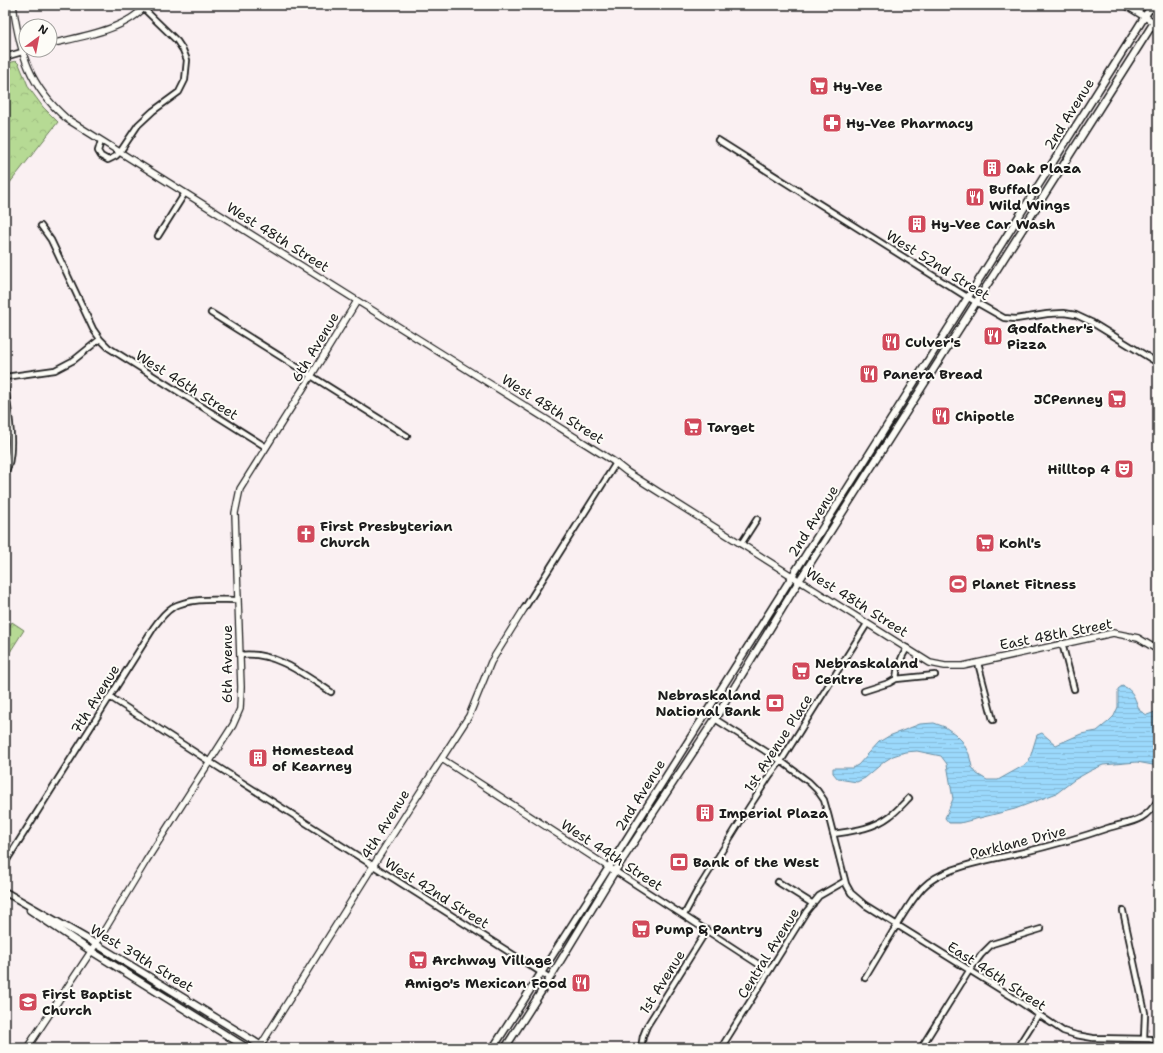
<svg xmlns="http://www.w3.org/2000/svg" width="1163" height="1053" font-family="'Shantell Sans',sans-serif">
  <style>
    .forest { fill: url(#forest-crowns); stroke: #697b58 }
    .water { fill: url(#water-rules); stroke: #688da2 }
    .lines { fill: none; stroke-linecap: round; stroke-linejoin: round }
    .minor-casing { stroke: #1c1c1c; stroke-width: 8 }
    .tertiary-casing { stroke: #1c1c1c; stroke-width: 8 }
    .secondary-casing { stroke: #1c1c1c; stroke-width: 9 }
    .minor { stroke: #fdfcf7; stroke-width: 4.5 }
    .tertiary { stroke: #fdfcf7; stroke-width: 5.5 }
    .secondary { stroke: #fdfcf7; stroke-width: 6 }
    .labels { text-anchor: middle; stroke-width: 4; stroke-linejoin: round; paint-order: stroke }
    .poi-label { font-size: 14px; font-weight: bold; fill: #1c1c1c; stroke: #fdfcf7; text-anchor: start }
    .street-label { font-size: 14px; fill: #1c1c1c; stroke: #fdfcf7 }
  </style>
  <defs>
    <pattern id="forest-crowns" width="20" height="18" patternUnits="userSpaceOnUse"><rect width="20" height="18" fill="#b6da94"/><path d="M2 6a3 3 0 1 1 6 0M12 15a3 3 0 1 1 6 0" fill="none" stroke="#9cba7f"/></pattern>
    <pattern id="water-rules" width="6" height="5" patternUnits="userSpaceOnUse"><rect width="6" height="5" fill="#9bd9fc"/><path d="M0 2.5h6" fill="none" stroke="#85bad7"/></pattern>
  </defs>
  <rect width="100%" height="100%" fill="#faf0f2"/>
  <filter id="ink" filterUnits="userSpaceOnUse"><feTurbulence type="fractalNoise" baseFrequency=".025" numOctaves="2"/><feDisplacementMap in="SourceGraphic" scale="8" xChannelSelector="R" yChannelSelector="G"/><feConvolveMatrix kernelMatrix="1 2 1 2 8 2 1 2 1" color-interpolation-filters="sRGB"/></filter>
  <g filter="url(#ink)">
    <!-- forest -->
    <path class="forest" d="M16,61L19,64L29,88L43,107L58,122L5,189V64Z
      M12,622L24,630L10,652L5,649V634Z"/>
    <!-- water -->
    <path class="water" d="M1122,686C1134,689 1135,701 1140,711L1147,715L1158,711V766L1137,762L1103,765L1090,771L1074,780L1057,793L1015,809L960,823H949L945,818L953,799L947,764L941,756L917,751L905,752L893,756L885,761L865,778L857,782L838,779L833,773V768H852L858,765L879,742L889,736L920,724L934,723L945,727L955,734L962,741L969,754L972,767L977,774L987,780H998L1023,766L1029,761L1037,735L1042,733L1056,745L1081,734L1097,731L1108,722L1114,716L1118,707V689Z"/>
    <g class="lines">
      <defs>
        <path id="minor" d="M5,57L22,52
          M718,140L967,297L1004,318L1016,319L1047,314L1064,313L1076,315L1091,322L1158,363
          M101,141L98,151L101,156L108,160L116,156L120,152L138,125L153,111L179,92L185,80L187,60L183,50L177,41L143,8
          M41,226L51,240L93,329L100,339L109,348L266,447
          M158,236L185,193
          M211,313L407,436
          M5,377L55,370L74,360L100,339
          M5,385C8,410 17,452 5,474
          M741,544L757,519
          M524,609L616,463
          M1062,643L1074,689
          M240,655C275,651 303,674 331,692
          M978,663L993,720
          M896,679C897,667 900,659 907,648
          M864,691L889,683L896,679L935,675
          M110,697L210,762L550,978
          M715,719L781,761L809,782L817,790L824,800L828,814L846,884L851,893L865,905L1011,996L1063,1031L1076,1035L1093,1038L1150,1039L1158,1041
          M833,834C853,831 873,829 890,816C897,811 903,804 909,798
          M5,863L154,627C159,620 165,612 173,607C192,597 218,600 238,600
          M615,871L769,971
          M778,882L813,904
          M1123,911L1145,1013L1144,1039
          M684,915L697,891L748,809L770,775L781,761L867,624
          M865,978C877,958 889,938 901,918C909,906 917,891 929,882C950,866 993,859 1020,853C1050,846 1079,838 1108,828C1131,821 1144,823 1158,800
          M112,1048L118,1047L120,1048
          M641,1048L643,1036L647,1026L707,930
          M721,1048L806,912L819,896L845,881
          M921,1048L969,971L981,955L992,944L1041,929
          M1017,1048L1038,1015"/>
        <path id="tertiary" d="M13,5C20,53 29,86 67,119L613,461L627,472L930,663L945,666H963L1113,633L1138,638L1158,650
          M50,44C79,37 127,30 146,5
          M22,52L28,50
          M442,759L613,870
          M27,1048L96,944L146,861L233,725L240,709L241,687L235,513L240,489L311,376L357,301
          M259,1048L388,842L469,716L491,662L524,609"/>
        <path id="secondary" d="M1126,5L1158,25
          M1146,5L1158,12
          M5,892L96,944L265,1048
          M30,910L91,951L247,1048
          M493,1048L609,867L1152,5
          M505,1048L550,978L615,871L715,719L799,581L1158,16"/>
      </defs>
      <!-- minor casing -->
      <use href="#minor" class="minor-casing"/>
      <!-- tertiary casing -->
      <use href="#tertiary" class="tertiary-casing"/>
      <!-- secondary casing -->
      <use href="#secondary" class="secondary-casing"/>
      <!-- minor -->
      <use href="#minor" class="minor"/>
      <!-- tertiary -->
      <use href="#tertiary" class="tertiary"/>
      <!-- secondary -->
      <use href="#secondary" class="secondary"/>
    </g>
  </g>
  <!-- icons -->
  <defs>
    <symbol id="supermarket-square" viewBox="-11 -11 22 22"><rect x="-9" y="-9" width="18" height="18" rx="4" fill="#d1495b" stroke="#fdfcf7"/><path d="M-6-5.5h2.5l.6 2H6L4.5 2H-2.5L-4.4-4H-6ZM-1.5 3.2a1.3 1.3 0 1 0 .1 0ZM3 3.2a1.3 1.3 0 1 0 .1 0Z" fill="#fff"/></symbol>
    <symbol id="pharmacy-square" viewBox="-11 -11 22 22"><rect x="-9" y="-9" width="18" height="18" rx="4" fill="#d1495b" stroke="#fdfcf7"/><path d="M-2-6h4v4h4v4h-4v4h-4v-4h-4v-4h4Z" fill="#fff"/></symbol>
    <symbol id="building-square" viewBox="-11 -11 22 22"><rect x="-9" y="-9" width="18" height="18" rx="4" fill="#d1495b" stroke="#fdfcf7"/><path d="M-4-6H4V6H1V3H-1V6H-4ZM-2.5-4.3h1.7v1.8h-1.7ZM.8-4.3h1.7v1.8H.8ZM-2.5-1h1.7V.8h-1.7ZM.8-1h1.7V.8H.8Z" fill="#fff"/></symbol>
    <symbol id="restaurant-square" viewBox="-11 -11 22 22"><rect x="-9" y="-9" width="18" height="18" rx="4" fill="#d1495b" stroke="#fdfcf7"/><path d="M-5-6h1v4h1v-4h1v4h1v-4h1v5L-1.5 .5V6h-2V.5L-5-1ZM5-6V6H3V1.5H1.5Q1.5-4 5-6Z" fill="#fff"/></symbol>
    <symbol id="theatre-square" viewBox="-11 -11 22 22"><rect x="-9" y="-9" width="18" height="18" rx="4" fill="#d1495b" stroke="#fdfcf7"/><path d="M-5-5.5Q0-4 5-5.5V0Q5 5 0 6Q-5 5-5 0ZM-3.3-2.5H-1v1.5H-3.3ZM1-2.5H3.3v1.5H1ZM-2.8 1Q0 5.5 2.8 1Z" fill="#fff"/></symbol>
    <symbol id="church-square" viewBox="-11 -11 22 22"><rect x="-9" y="-9" width="18" height="18" rx="4" fill="#d1495b" stroke="#fdfcf7"/><path d="M-1.2-6h2.4v3.5h3.3v2.4h-3.3V6h-2.4V-.1h-3.3v-2.4h3.3Z" fill="#fff"/></symbol>
    <symbol id="stadium-square" viewBox="-11 -11 22 22"><rect x="-9" y="-9" width="18" height="18" rx="4" fill="#d1495b" stroke="#fdfcf7"/><path d="M0-5a6.5 5 0 1 0 0 10a6.5 5 0 1 0 0-10ZM-3.5-1.8h7v3.6h-7Z" fill="#fff"/></symbol>
    <symbol id="bank-square" viewBox="-11 -11 22 22"><rect x="-9" y="-9" width="18" height="18" rx="4" fill="#d1495b" stroke="#fdfcf7"/><path d="M-6-4H6V4H-6ZM0-2.3a2.3 2.3 0 1 0 0 4.6a2.3 2.3 0 1 0 0-4.6Z" fill="#fff"/></symbol>
    <symbol id="school-square" viewBox="-11 -11 22 22"><rect x="-9" y="-9" width="18" height="18" rx="4" fill="#d1495b" stroke="#fdfcf7"/><path d="M0-5L7-2L0 1L-7-2ZM-4 1L0 2.5L4 1V4Q0 6-4 4Z" fill="#fff"/></symbol>
  </defs>
  <g fill-rule="evenodd">
    <use href="#supermarket-square" x="808" y="75" width="22" height="22"/>
    <use href="#pharmacy-square" x="821" y="112" width="22" height="22"/>
    <use href="#building-square" x="981" y="157" width="22" height="22"/>
    <use href="#restaurant-square" x="964" y="186" width="22" height="22"/>
    <use href="#building-square" x="906" y="213" width="22" height="22"/>
    <use href="#restaurant-square" x="982" y="325" width="22" height="22"/>
    <use href="#restaurant-square" x="880" y="331" width="22" height="22"/>
    <use href="#restaurant-square" x="858" y="363" width="22" height="22"/>
    <use href="#supermarket-square" x="1106" y="388" width="22" height="22"/>
    <use href="#restaurant-square" x="930" y="405" width="22" height="22"/>
    <use href="#supermarket-square" x="682" y="416" width="22" height="22"/>
    <use href="#theatre-square" x="1113" y="458" width="22" height="22"/>
    <use href="#church-square" x="295" y="523" width="22" height="22"/>
    <use href="#supermarket-square" x="974" y="532" width="22" height="22"/>
    <use href="#stadium-square" x="947" y="573" width="22" height="22"/>
    <use href="#supermarket-square" x="790" y="660" width="22" height="22"/>
    <use href="#bank-square" x="764" y="692" width="22" height="22"/>
    <use href="#building-square" x="247" y="747" width="22" height="22"/>
    <use href="#building-square" x="694" y="802" width="22" height="22"/>
    <use href="#bank-square" x="668" y="851" width="22" height="22"/>
    <use href="#supermarket-square" x="630" y="918" width="22" height="22"/>
    <use href="#supermarket-square" x="407" y="949" width="22" height="22"/>
    <use href="#restaurant-square" x="570" y="972" width="22" height="22"/>
    <use href="#school-square" x="17" y="991" width="22" height="22"/>
  </g>
  <g class="labels">
    <!-- poi labels -->
    <g class="poi-label">
      <text x="833" y="91">Hy-Vee</text>
      <text x="846" y="128">Hy-Vee Pharmacy</text>
      <text x="1006" y="173">Oak Plaza</text>
      <text x="989" y="194">Buffalo<tspan x="989" dy="16">Wild Wings</tspan></text>
      <text x="931" y="229">Hy-Vee Car Wash</text>
      <text x="1007" y="333">Godfather's<tspan x="1007" dy="16">Pizza</tspan></text>
      <text x="905" y="347">Culver's</text>
      <text x="883" y="379">Panera Bread</text>
      <text x="1103" y="404" text-anchor="end">JCPenney</text>
      <text x="955" y="421">Chipotle</text>
      <text x="707" y="432">Target</text>
      <text x="1110" y="474" text-anchor="end">Hilltop 4</text>
      <text x="320" y="531">First Presbyterian<tspan x="320" dy="16">Church</tspan></text>
      <text x="999" y="548">Kohl's</text>
      <text x="972" y="589">Planet Fitness</text>
      <text x="815" y="668">Nebraskaland<tspan x="815" dy="16">Centre</tspan></text>
      <text x="761" y="700" text-anchor="end">Nebraskaland<tspan x="761" dy="16">National Bank</tspan></text>
      <text x="272" y="755">Homestead<tspan x="272" dy="16">of Kearney</tspan></text>
      <text x="719" y="818">Imperial Plaza</text>
      <text x="693" y="867">Bank of the West</text>
      <text x="655" y="934">Pump &amp; Pantry</text>
      <text x="432" y="965">Archway Village</text>
      <text x="567" y="988" text-anchor="end">Amigo's Mexican Food</text>
      <text x="42" y="999">First Baptist<tspan x="42" dy="16">Church</tspan></text>
    </g>
    <!-- street labels -->
    <g class="street-label">
      <text transform="translate(1069 114) rotate(-58)" y="5">2nd Avenue</text>
      <text transform="translate(278 237) rotate(32)" y="5">West 48th Street</text>
      <text transform="translate(938 265) rotate(32)" y="5">West 52nd Street</text>
      <text transform="translate(315 347) rotate(-59)" y="5">6th Avenue</text>
      <text transform="translate(187 385) rotate(32)" y="5">West 46th Street</text>
      <text transform="translate(553 409) rotate(32)" y="5">West 48th Street</text>
      <text transform="translate(813 521) rotate(-58)" y="5">2nd Avenue</text>
      <text transform="translate(857 602) rotate(32)" y="5">West 48th Street</text>
      <text transform="translate(1056 634) rotate(-11)" y="5">East 48th Street</text>
      <text transform="translate(227 664) rotate(-90)" y="5">6th Avenue</text>
      <text transform="translate(95 699) rotate(-58)" y="5">7th Avenue</text>
      <text transform="translate(778 743) rotate(-57)" y="5">1st Avenue Place</text>
      <text transform="translate(640 795) rotate(-58)" y="5">2nd Avenue</text>
      <text transform="translate(385 824) rotate(-58)" y="5">4th Avenue</text>
      <text transform="translate(1018 842) rotate(-14)" y="5">Parklane Drive</text>
      <text transform="translate(612 855) rotate(33)" y="5">West 44th Street</text>
      <text transform="translate(437 893) rotate(32)" y="5">West 42nd Street</text>
      <text transform="translate(768 953) rotate(-58)" y="5">Central Avenue</text>
      <text transform="translate(142 958) rotate(31)" y="5">West 39th Street</text>
      <text transform="translate(997 976) rotate(33)" y="5">East 46th Street</text>
      <text transform="translate(662 982) rotate(-58)" y="5">1st Avenue</text>
    </g>
  </g>
  <!-- margin -->
  <rect width="1163" height="1053" fill="none" stroke="#fdfcf7" stroke-width="20"/>
  <rect x="10" y="10" width="1143" height="1033" fill="none" stroke="#1c1c1c" stroke-width="1.5" filter="url(#ink)"/>
  <!-- north arrow -->
  <g transform="translate(38 38) rotate(32)"><circle r="19" fill="#fdfcf7" stroke="#a3a29f"/>
  <path d="M0-3L7 15L0 10L-7 15Z" fill="#d1495b"/>
  <text y="-6" font-size="11" font-weight="bold" text-anchor="middle" fill="#1c1c1c">N</text>
  </g>
</svg>
